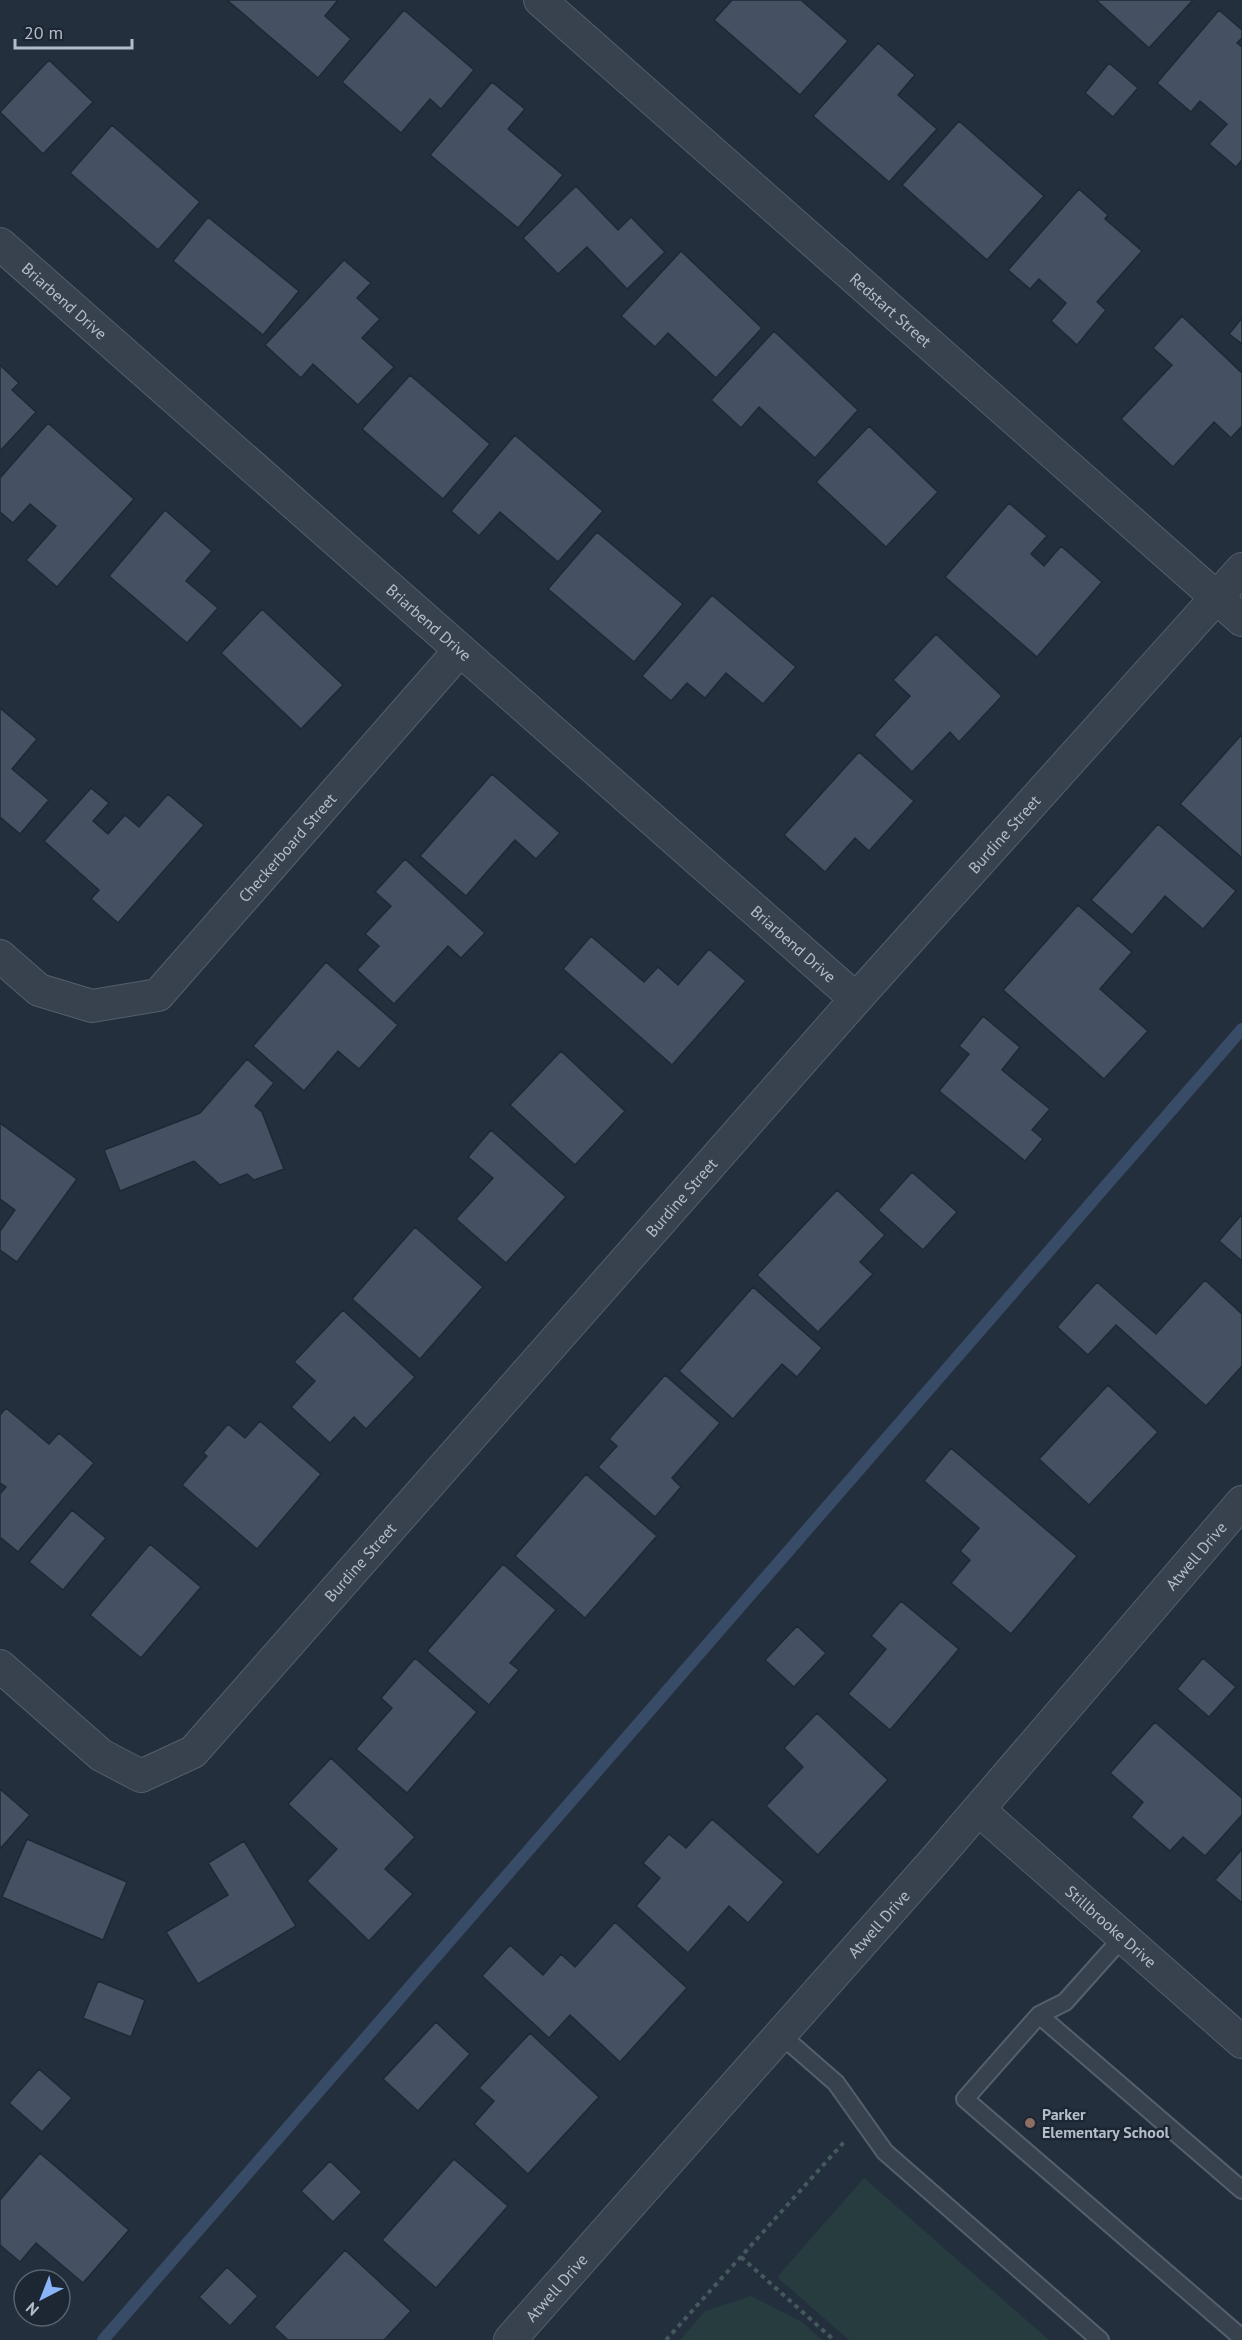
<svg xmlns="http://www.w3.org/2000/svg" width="1242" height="2340" font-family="'PT Sans',sans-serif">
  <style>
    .green { fill: #263c3f }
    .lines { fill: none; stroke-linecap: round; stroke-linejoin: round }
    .stream { stroke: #394c67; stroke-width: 12 }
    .building { fill: #455162; stroke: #1f2835; stroke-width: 1.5 }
    .service-casing { stroke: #565f6c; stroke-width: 20 }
    .minor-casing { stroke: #565f6c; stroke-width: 34 }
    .path { stroke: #44595c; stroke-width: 4; stroke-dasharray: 4.5 4.5; stroke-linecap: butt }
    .service { stroke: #38414e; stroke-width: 16 }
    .minor { stroke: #38414e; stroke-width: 32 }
    .education-dot { fill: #8d6e63; stroke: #1d2633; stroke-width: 2 }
    .labels { text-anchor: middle; stroke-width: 5; stroke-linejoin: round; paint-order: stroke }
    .street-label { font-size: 16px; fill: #b4bcc9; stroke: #1d2633 }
    .poi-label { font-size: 16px; font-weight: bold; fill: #b4bcc9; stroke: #1d2633; text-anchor: start }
  </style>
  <rect width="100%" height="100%" fill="#242f3e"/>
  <!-- green -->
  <path class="green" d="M864,2178L1049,2340H849L777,2277Z
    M751,2296L802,2322L822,2340H680L705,2311Z"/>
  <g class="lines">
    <!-- stream -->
    <path class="stream" d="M103,2340L1242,1029"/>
  </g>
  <!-- building -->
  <path class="building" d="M227,0H338L325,16L351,39L318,78Z
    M732,0H801L848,41L800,95L714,20Z
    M1096,0H1193L1149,48Z
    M404,10L474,70L441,109L430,99L401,133L342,82Z
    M1219,10L1242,30V38L1237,43L1242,47V160L1236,167L1209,144L1227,124L1200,101L1191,112L1157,83Z
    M878,43L915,75L898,95L937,129L889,182L813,116Z
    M49,60L93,102L43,154L0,112Z
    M1109,63L1138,88L1113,117L1085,93Z
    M492,82L525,109L508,129L563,175L518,228L430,155Z
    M959,121L1044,196L987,260L902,185Z
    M112,125L200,202L158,250L70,173Z
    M576,186L618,230L631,217L665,252L627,289L587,247L558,274L523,238Z
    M1079,189L1108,215L1105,219L1142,251L1097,302L1106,310L1077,345L1051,321L1066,303L1039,279L1030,289L1008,270Z
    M208,217L299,291L263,335L173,261Z
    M681,251L762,328L716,378L668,333L655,347L621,316Z
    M344,260L371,283L357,298L380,319L362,338L394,367L358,405L313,364L301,378L265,345Z
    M1182,316L1242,373V426L1231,438L1214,422L1173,467L1121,419L1172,365L1153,348Z
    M1242,318V344L1229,334Z
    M774,331L858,410L815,458L759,407L741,428L711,400Z
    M0,365L19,383L12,390L36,412L0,451Z
    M410,375L490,444L443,499L362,429Z
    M48,423L134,499L57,587L26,560L56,526L30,504L13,523L0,512V478Z
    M869,426L938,492L886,547L816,482Z
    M515,435L603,511L558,562L500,512L479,536L451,511Z
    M1009,503L1047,536L1031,554L1044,566L1061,546L1102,582L1037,657L945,577Z
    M165,510L212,551L186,581L218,608L187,643L109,576Z
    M597,532L683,604L634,662L548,589Z
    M712,595L796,667L763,704L726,673L705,698L687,683L671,701L642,676Z
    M262,609L343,685L301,729L221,653Z
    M936,634L1002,696L959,742L950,732L912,772L874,735L910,696L893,680Z
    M0,708L37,739L12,769L49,800L20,834L0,817Z
    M1242,734V858L1180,804Z
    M859,752L914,801L869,851L855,838L825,872L784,835Z
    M492,774L560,833L536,859L515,840L466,896L420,856Z
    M91,788L109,803L93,821L108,834L125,815L139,827L168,794L204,825L118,923L91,899L99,890L44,841Z
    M1158,824L1236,891L1203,929L1165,896L1132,935L1091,900Z
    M405,859L485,933L461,958L448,946L394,1004L357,970L379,946L365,934L391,906L375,892Z
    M1078,905L1132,952L1100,989L1148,1031L1104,1079L1003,990Z
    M591,936L644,982L658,967L678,985L709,949L746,981L672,1065L563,969Z
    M326,962L398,1025L359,1069L338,1051L304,1091L253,1046Z
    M983,1016L1020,1047L1002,1070L1050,1109L1032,1130L1043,1139L1025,1161L939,1091L969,1054L959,1046Z
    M561,1051L625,1111L575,1165L510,1105Z
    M247,1059L274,1083L255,1106L262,1112L284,1169L254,1180L247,1174L220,1185L194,1161L120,1191L104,1150L200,1113Z
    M0,1123L77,1179L17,1262L0,1250V1231L15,1210L0,1199Z
    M491,1130L566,1197L506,1263L456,1219L493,1178L468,1157Z
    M912,1172L957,1212L923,1250L878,1210Z
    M837,1190L885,1235L860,1262L873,1274L818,1332L757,1275Z
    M1242,1214V1261L1219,1241Z
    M415,1227L483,1287L420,1359L352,1299Z
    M1205,1280L1242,1314V1366L1206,1406L1116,1325L1088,1355L1057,1327L1097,1282L1156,1334Z
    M753,1287L822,1348L797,1377L782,1364L733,1419L679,1371Z
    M343,1310L415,1377L366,1429L354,1417L330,1443L291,1407L315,1381L294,1362Z
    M665,1375L720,1423L672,1478L681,1487L655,1517L598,1467L617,1446L609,1439Z
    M1108,1385L1158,1432L1089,1505L1039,1459Z
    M6,1408L49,1444L59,1433L94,1463L18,1552L0,1537V1494L6,1487L0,1483V1415Z
    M260,1421L321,1474L257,1549L182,1485L207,1456L203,1453L228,1424L245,1438Z
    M951,1448L1077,1556L1011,1634L951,1583L970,1560L960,1551L979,1528L924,1481Z
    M586,1474L657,1536L585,1618L515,1556Z
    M72,1510L106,1538L63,1590L29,1562Z
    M150,1544L201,1587L141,1658L90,1615Z
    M503,1564L556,1610L510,1663L519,1670L489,1705L427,1651Z
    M901,1601L959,1649L890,1730L848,1694L886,1649L871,1636Z
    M797,1626L826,1653L794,1687L765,1660Z
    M415,1658L477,1712L407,1793L356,1749L392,1708L381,1698Z
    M1203,1658L1236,1687L1209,1717L1177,1689Z
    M817,1713L888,1780L818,1855L766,1806L803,1767L784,1748Z
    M1155,1722L1242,1798V1815L1205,1856L1183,1837L1170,1851L1131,1817L1143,1802L1110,1773Z
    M331,1758L415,1837L385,1869L413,1894L369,1941L307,1881L337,1849L288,1804Z
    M0,1789L30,1815L0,1849Z
    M712,1819L784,1882L748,1923L729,1906L688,1953L636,1906L660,1878L643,1863L669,1834L686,1848Z
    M27,1839L127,1882L103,1940L2,1897Z
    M244,1841L296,1926L198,1984L166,1932L228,1895L208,1863Z
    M1242,1849V1903L1215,1880Z
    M615,1922L687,1988L620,2062L570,2015L549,2038L482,1976L510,1945L543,1975L561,1954L575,1967Z
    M98,1981L145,2000L131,2037L83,2018Z
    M436,2022L470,2054L418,2111L383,2079Z
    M530,2033L599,2097L528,2174L474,2124L494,2101L479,2088Z
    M39,2069L72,2098L42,2132L9,2103Z
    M40,2153L129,2230L83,2283L36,2243L20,2262L0,2245V2200Z
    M454,2159L508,2206L436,2288L382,2240Z
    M330,2161L362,2192L333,2222L301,2191Z
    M345,2250L411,2311L384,2340H288L274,2327Z
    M227,2267L258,2296L230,2326L199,2297Z"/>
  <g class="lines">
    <defs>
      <path id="service" d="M1123,1937L1065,2002L1039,2015L965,2099L1242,2338
        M1039,2015L1242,2190
        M781,2035L836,2083L885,2152L1100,2340"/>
      <g id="minor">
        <path id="s1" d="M540,0L1242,620"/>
        <path id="s2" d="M0,244L856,999"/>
        <path id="s3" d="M0,956L39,990L92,1006L158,995L460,650"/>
        <path id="s4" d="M0,1666L101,1755L141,1776L193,1752L856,999L1242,569"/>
        <path id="s5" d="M979,1810L1242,2042"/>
        <path id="s6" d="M510,2340L935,1860L1242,1502"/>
      </g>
    </defs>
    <!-- service casing -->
    <use href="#service" class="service-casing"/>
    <!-- minor casing -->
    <use href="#minor" class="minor-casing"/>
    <!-- path -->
    <path class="path" d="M741,2257L834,2340
      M666,2340L844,2142"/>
    <!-- service -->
    <use href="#service" class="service"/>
    <!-- minor -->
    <use href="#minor" class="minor"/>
  </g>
  <!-- markers -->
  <circle class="education-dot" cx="1030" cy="2123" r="6"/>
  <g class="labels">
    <!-- street labels -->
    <g class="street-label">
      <text dy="6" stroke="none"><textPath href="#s2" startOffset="86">Briarbend Drive</textPath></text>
      <text dy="6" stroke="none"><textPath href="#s1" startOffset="468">Redstart Street</textPath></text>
      <text dy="6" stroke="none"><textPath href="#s2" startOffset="572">Briarbend Drive</textPath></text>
      <text dy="6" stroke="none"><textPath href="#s4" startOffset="1462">Burdine Street</textPath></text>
      <text dy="6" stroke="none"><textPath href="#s3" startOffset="370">Checkerboard Street</textPath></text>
      <text dy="6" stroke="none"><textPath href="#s2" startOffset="1058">Briarbend Drive</textPath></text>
      <text dy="6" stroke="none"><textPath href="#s4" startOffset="976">Burdine Street</textPath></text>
      <text dy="6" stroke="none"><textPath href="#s6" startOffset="1042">Atwell Drive</textPath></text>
      <text dy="6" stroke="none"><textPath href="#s4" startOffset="490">Burdine Street</textPath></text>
      <text dy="6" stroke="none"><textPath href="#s6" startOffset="556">Atwell Drive</textPath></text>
      <text dy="6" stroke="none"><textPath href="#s5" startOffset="176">Stillbrooke Drive</textPath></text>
      <text dy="6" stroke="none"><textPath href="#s6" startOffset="70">Atwell Drive</textPath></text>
    </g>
    <!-- poi labels -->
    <g class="poi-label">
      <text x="1042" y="2120">Parker<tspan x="1042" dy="18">Elementary School</tspan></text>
    </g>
  </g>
  <!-- north arrow -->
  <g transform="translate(42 2298) rotate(222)"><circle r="28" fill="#1d2633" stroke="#59626f" stroke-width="1.5"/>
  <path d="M0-4.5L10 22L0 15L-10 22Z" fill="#8ab4f8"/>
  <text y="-9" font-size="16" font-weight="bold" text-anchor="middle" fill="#b4bcc9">N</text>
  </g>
  <!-- scale -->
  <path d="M15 39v9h117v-9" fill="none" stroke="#b4bcc9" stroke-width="3"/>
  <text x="24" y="39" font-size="18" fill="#b4bcc9" stroke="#1d2633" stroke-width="4.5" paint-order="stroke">20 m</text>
</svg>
